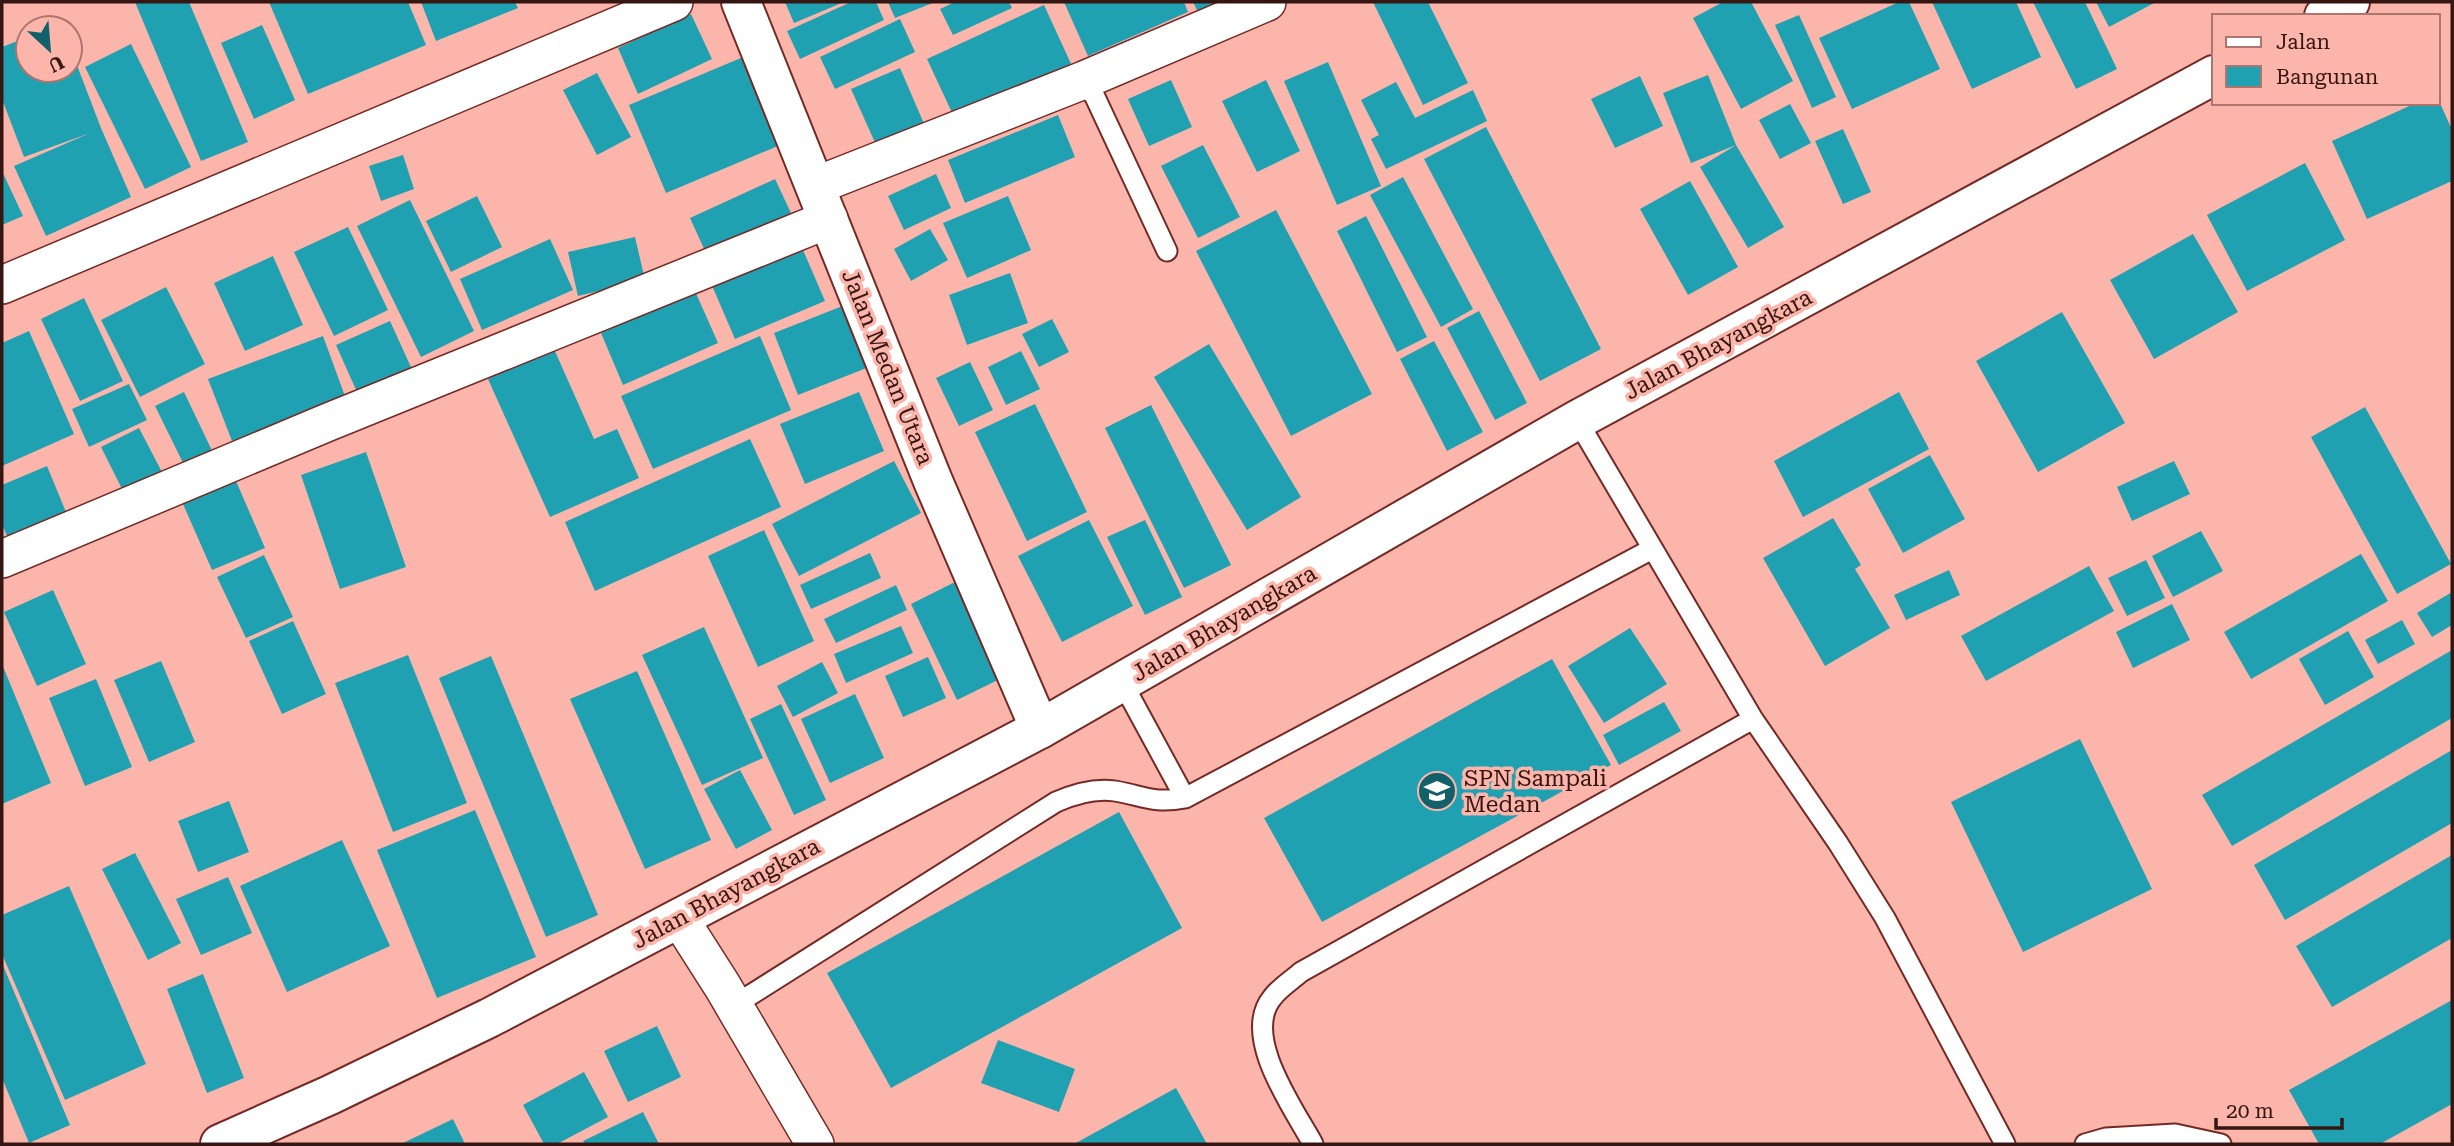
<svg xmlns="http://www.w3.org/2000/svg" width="2454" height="1146" font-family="'Roboto Serif',serif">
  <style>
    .building { fill: #1fa1b1 }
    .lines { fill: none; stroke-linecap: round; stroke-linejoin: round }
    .service-casing { stroke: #742a24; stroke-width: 23 }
    .minor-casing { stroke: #742a24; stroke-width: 40 }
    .tertiary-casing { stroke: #742a24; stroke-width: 42 }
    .secondary-casing { stroke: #742a24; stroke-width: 42 }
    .service { stroke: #fff; stroke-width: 19 }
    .minor { stroke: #fff; stroke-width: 37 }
    .tertiary { stroke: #fff; stroke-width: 38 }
    .secondary { stroke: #fff; stroke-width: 38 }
    .labels { text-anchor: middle; stroke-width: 7; stroke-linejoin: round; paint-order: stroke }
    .street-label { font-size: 23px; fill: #361612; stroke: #fcb5ab }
    .poi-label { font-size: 23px; fill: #361612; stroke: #fcb5ab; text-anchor: start }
  </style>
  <rect width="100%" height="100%" fill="#fcb5ab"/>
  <!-- building -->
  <path class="building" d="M135,2H189L248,142L201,161Z
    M269,2H408L426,45L308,94Z
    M421,2H515L518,8L436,41Z
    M785,2H844L794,23Z
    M851,2H876L884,20L800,59L787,31Z
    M888,2H935L895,18Z
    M955,2H1009L1012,8L953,35L940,9Z
    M1064,2H1184L1188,12L1088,56Z
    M1193,2H1232L1200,16Z
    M1373,2H1428L1468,83L1423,105Z
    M1723,2H1751L1793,81L1741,109L1693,18Z
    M1899,2H1909L1940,69L1852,109L1819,38Z
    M1932,2H2016L2041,57L1972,89Z
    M2033,2H2085L2117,69L2076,89Z
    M2096,2H2156L2109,27Z
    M1044,5L1072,66L955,119L927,59Z
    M691,14L712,59L638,94L618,48Z
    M1799,15L1836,97L1812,108L1775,25Z
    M900,19L915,52L835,89L820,57Z
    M262,25L295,100L254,119L221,43Z
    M28,37V70H70V47L101,128L131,197L46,236L14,166L90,133L24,157L2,99V47Z
    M131,44L191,167L145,189L85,67Z
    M748,55L785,143L666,193L629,105Z
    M1328,62L1381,186L1337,205L1284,81Z
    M900,68L925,126L877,147L851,89Z
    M597,73L631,137L597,155L563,90Z
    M1708,75L1736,145L1784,227L1748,248L1700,167L1736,145L1691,163L1663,93Z
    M1640,76L1663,126L1615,148L1591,99Z
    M1171,80L1192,127L1149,146L1128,99Z
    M1266,80L1300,151L1257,172L1222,101Z
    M1396,82L1415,118L1473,90L1487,121L1386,169L1371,139L1379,135L1361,100Z
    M2416,103H2440L2452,130V181L2367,219L2332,141Z
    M1790,104L1811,143L1780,159L1759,120Z
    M1058,115L1075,157L965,203L948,160Z
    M1486,127L1601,349L1540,381L1424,159Z
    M1843,129L1871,192L1843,204L1815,141Z
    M1203,145L1240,217L1198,238L1161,166Z
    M403,155L414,189L381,201L369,166Z
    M2305,163L2345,240L2247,291L2207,215Z
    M2,171L23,216L2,225Z
    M936,174L951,208L904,230L888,196Z
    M1403,177L1473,309L1441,327L1370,195Z
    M775,179L791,213L706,253L690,218Z
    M1690,181L1738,267L1688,295L1640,209Z
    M477,196L502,247L451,272L426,221Z
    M1008,196L1031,250L967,278L943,223Z
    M410,200L474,331L421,357L357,226Z
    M1276,210L1372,394L1291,436L1196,251Z
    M1366,216L1427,337L1397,352L1337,231Z
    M348,227L388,310L334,336L294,252Z
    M930,229L948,260L911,281L894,249Z
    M2193,234L2238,312L2154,359L2110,280Z
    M635,237L645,280L578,296L568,252Z
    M550,239L573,290L482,330L460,279Z
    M800,243L825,301L735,339L710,281Z
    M273,256L303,325L245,351L214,283Z
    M1010,273L1028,323L967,345L949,295Z
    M166,287L205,364L140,397L101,320Z
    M695,291L718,343L623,385L601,333Z
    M84,298L123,381L80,401L41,319Z
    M845,305L869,367L798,395L774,333Z
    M1479,311L1527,403L1495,420L1447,328Z
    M2062,312L2125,423L2038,472L1976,361Z
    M1052,319L1069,352L1039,367L1022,334Z
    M390,321L415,376L361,401L336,345Z
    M29,331L74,434L2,466V343Z
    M323,336L346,399L232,441L208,379Z
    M760,336L791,410L653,469L621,396Z
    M1434,341L1483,432L1447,451L1400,359Z
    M1209,344L1301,497L1247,530L1154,377Z
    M554,349L594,439L617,429L639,478L550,517L488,379Z
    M1021,351L1040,389L1006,405L988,367Z
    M970,362L993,410L959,426L936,378Z
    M129,384L147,420L89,447L72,409Z
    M184,392L216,459L188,473L155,406Z
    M859,392L884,451L805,484L780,424Z
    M1899,392L1929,449L1803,517L1774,461Z
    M1035,404L1087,512L1027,541L975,432Z
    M1151,405L1231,565L1184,588L1105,428Z
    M2365,407L2451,564L2397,594L2311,437Z
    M139,428L164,476L125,495L101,447Z
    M750,439L781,507L595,591L565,522Z
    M366,452L406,567L340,589L301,475Z
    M1930,455L1965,519L1903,553L1868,489Z
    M894,461L921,513L799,576L772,524Z
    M2174,461L2190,494L2132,521L2117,487Z
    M47,466L68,517L9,541L2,524V485Z
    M236,481L265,548L212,570L183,504Z
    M1833,518L1861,565L1855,569L1890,628L1825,666L1763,558Z
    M1089,520L1133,606L1062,642L1018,556Z
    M1145,520L1182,597L1145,615L1107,537Z
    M764,530L814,641L758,667L708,556Z
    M2201,531L2223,571L2173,597L2152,556Z
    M870,553L881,578L811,609L800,585Z
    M2361,554L2388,601L2251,679L2224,632Z
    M264,555L293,617L246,638L217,577Z
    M2146,560L2165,598L2127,616L2108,578Z
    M2089,566L2114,611L1986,681L1961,636Z
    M1949,570L1960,595L1906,620L1894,595Z
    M959,580L1006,676L957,700L911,604Z
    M896,585L907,610L836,643L824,619Z
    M53,590L86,664L37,686L4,612Z
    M2452,592V625L2432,637L2417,613Z
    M2172,604L2190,640L2133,668L2116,632Z
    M2402,620L2415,644L2378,664L2365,640Z
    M293,621L326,694L282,714L249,641Z
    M901,626L913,653L846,683L834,654Z
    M704,627L763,758L702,785L642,655Z
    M1630,628L1667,684L1604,723L1568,666Z
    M2348,631L2374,677L2325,705L2299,659Z
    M2452,650V718L2232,846L2202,795Z
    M408,655L467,803L393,832L335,683Z
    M491,656L598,915L546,937L439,678Z
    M928,657L946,698L903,717L885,676Z
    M1552,659L1611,765L1322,922L1264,818Z
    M161,661L195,742L149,762L114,680Z
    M822,662L838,693L793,717L777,686Z
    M2,664L51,783L2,804Z
    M637,671L711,840L645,869L570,699Z
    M96,679L132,767L85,786L49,698Z
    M855,694L884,758L830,783L801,719Z
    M1664,702L1681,731L1619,765L1603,735Z
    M781,704L826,800L794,815L750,719Z
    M2080,739L2152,889L2023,952L1951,802Z
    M2452,750V823L2285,920L2254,865Z
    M740,770L772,830L736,849L704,789Z
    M229,801L249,852L198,872L178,821Z
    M475,810L536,957L437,998L377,850Z
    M1119,812L1182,928L891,1088L827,973Z
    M342,840L390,946L287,992L240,886Z
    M135,853L181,943L148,960L102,869Z
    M2452,855V938L2332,1007L2296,946Z
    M228,877L252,933L201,955L176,899Z
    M69,886L146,1064L65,1100L2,954V915Z
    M2,963L70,1125L29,1143L2,1078Z
    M203,974L244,1078L207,1093L167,989Z
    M2452,1000V1104L2380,1144H2319L2289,1090Z
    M657,1026L681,1077L628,1102L604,1051Z
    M998,1040L1075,1069L1059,1112L981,1083Z
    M584,1072L608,1117L557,1144H544L523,1105Z
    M1176,1088L1207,1144H1074Z
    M643,1112L659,1144H585L583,1141Z
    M453,1119L465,1144H401Z"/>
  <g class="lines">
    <defs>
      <path id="service" d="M1084,80L1095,97L1167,251
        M1577,420L1753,719L1838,843L1885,918L2005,1144
        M1122,682L1185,798
        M733,1006L1056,802C1074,794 1095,788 1115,791C1144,796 1154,804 1185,798L1652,549
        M1313,1144C1294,1109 1241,1036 1272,998C1279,988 1292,980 1301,972L1753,719
        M2085,1144L2106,1138L2175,1134L2221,1144"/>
      <path id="minor" d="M815,186L1084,80L1267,2
        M2,285L674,2
        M2,559L326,423L829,219
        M679,918L723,987L815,1144"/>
      <path id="tertiary" d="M741,2L933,481L1040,729"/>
      <path id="secondary" d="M2324,16L2350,2
        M220,1144L330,1095L489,1018L1040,729L1577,420L2214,75"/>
    </defs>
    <!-- service casing -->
    <use href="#service" class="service-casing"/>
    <!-- minor casing -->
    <use href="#minor" class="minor-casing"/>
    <!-- tertiary casing -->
    <use href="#tertiary" class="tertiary-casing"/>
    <!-- secondary casing -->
    <use href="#secondary" class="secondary-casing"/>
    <!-- service -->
    <use href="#service" class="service"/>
    <!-- minor -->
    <use href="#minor" class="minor"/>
    <!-- tertiary -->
    <use href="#tertiary" class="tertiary"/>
    <!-- secondary -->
    <use href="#secondary" class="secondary"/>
  </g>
  <!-- icons -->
  <defs>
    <symbol id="school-disc" viewBox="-11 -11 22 22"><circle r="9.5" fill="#12616a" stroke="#fcb5ab"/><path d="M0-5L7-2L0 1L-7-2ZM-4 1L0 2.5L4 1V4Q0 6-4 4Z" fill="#fff"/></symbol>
  </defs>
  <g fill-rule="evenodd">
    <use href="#school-disc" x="1415" y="769" width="44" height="44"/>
  </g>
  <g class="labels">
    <!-- street labels -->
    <g class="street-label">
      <text transform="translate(1718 344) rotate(-28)" y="8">Jalan Bhayangkara</text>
      <text transform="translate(888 367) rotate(68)" y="8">Jalan Medan Utara</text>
      <text transform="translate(1224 623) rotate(-30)" y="8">Jalan Bhayangkara</text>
      <text transform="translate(726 893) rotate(-28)" y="8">Jalan Bhayangkara</text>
    </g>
    <!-- poi labels -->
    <g class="poi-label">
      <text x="1464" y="786">SPN Sampali<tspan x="1464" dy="26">Medan</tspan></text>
    </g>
  </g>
  <!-- border -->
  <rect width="2454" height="1146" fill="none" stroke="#361612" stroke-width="7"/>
  <!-- legend -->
  <rect x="2212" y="14" width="228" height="91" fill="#fcb5ab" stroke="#ad756e" stroke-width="2"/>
  <rect x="2226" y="37" width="35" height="10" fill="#ffffff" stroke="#ad756e" stroke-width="2"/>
  <text x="2276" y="49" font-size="21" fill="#361612">Jalan</text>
  <rect x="2226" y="66" width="35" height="21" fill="#1fa1b1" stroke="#ad756e" stroke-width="2"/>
  <text x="2276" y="84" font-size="21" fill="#361612">Bangunan</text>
  <!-- north arrow -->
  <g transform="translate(49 49) rotate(154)"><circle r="33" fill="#fcb5ab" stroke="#ad756e" stroke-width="2"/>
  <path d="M0-5L12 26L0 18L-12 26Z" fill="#12616a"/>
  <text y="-10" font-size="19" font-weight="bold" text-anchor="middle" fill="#361612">U</text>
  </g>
  <!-- scale -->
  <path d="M2216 1118v10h126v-10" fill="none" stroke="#361612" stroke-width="3.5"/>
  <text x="2226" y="1118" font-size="21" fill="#361612" stroke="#fcb5ab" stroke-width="5" paint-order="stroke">20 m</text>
</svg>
